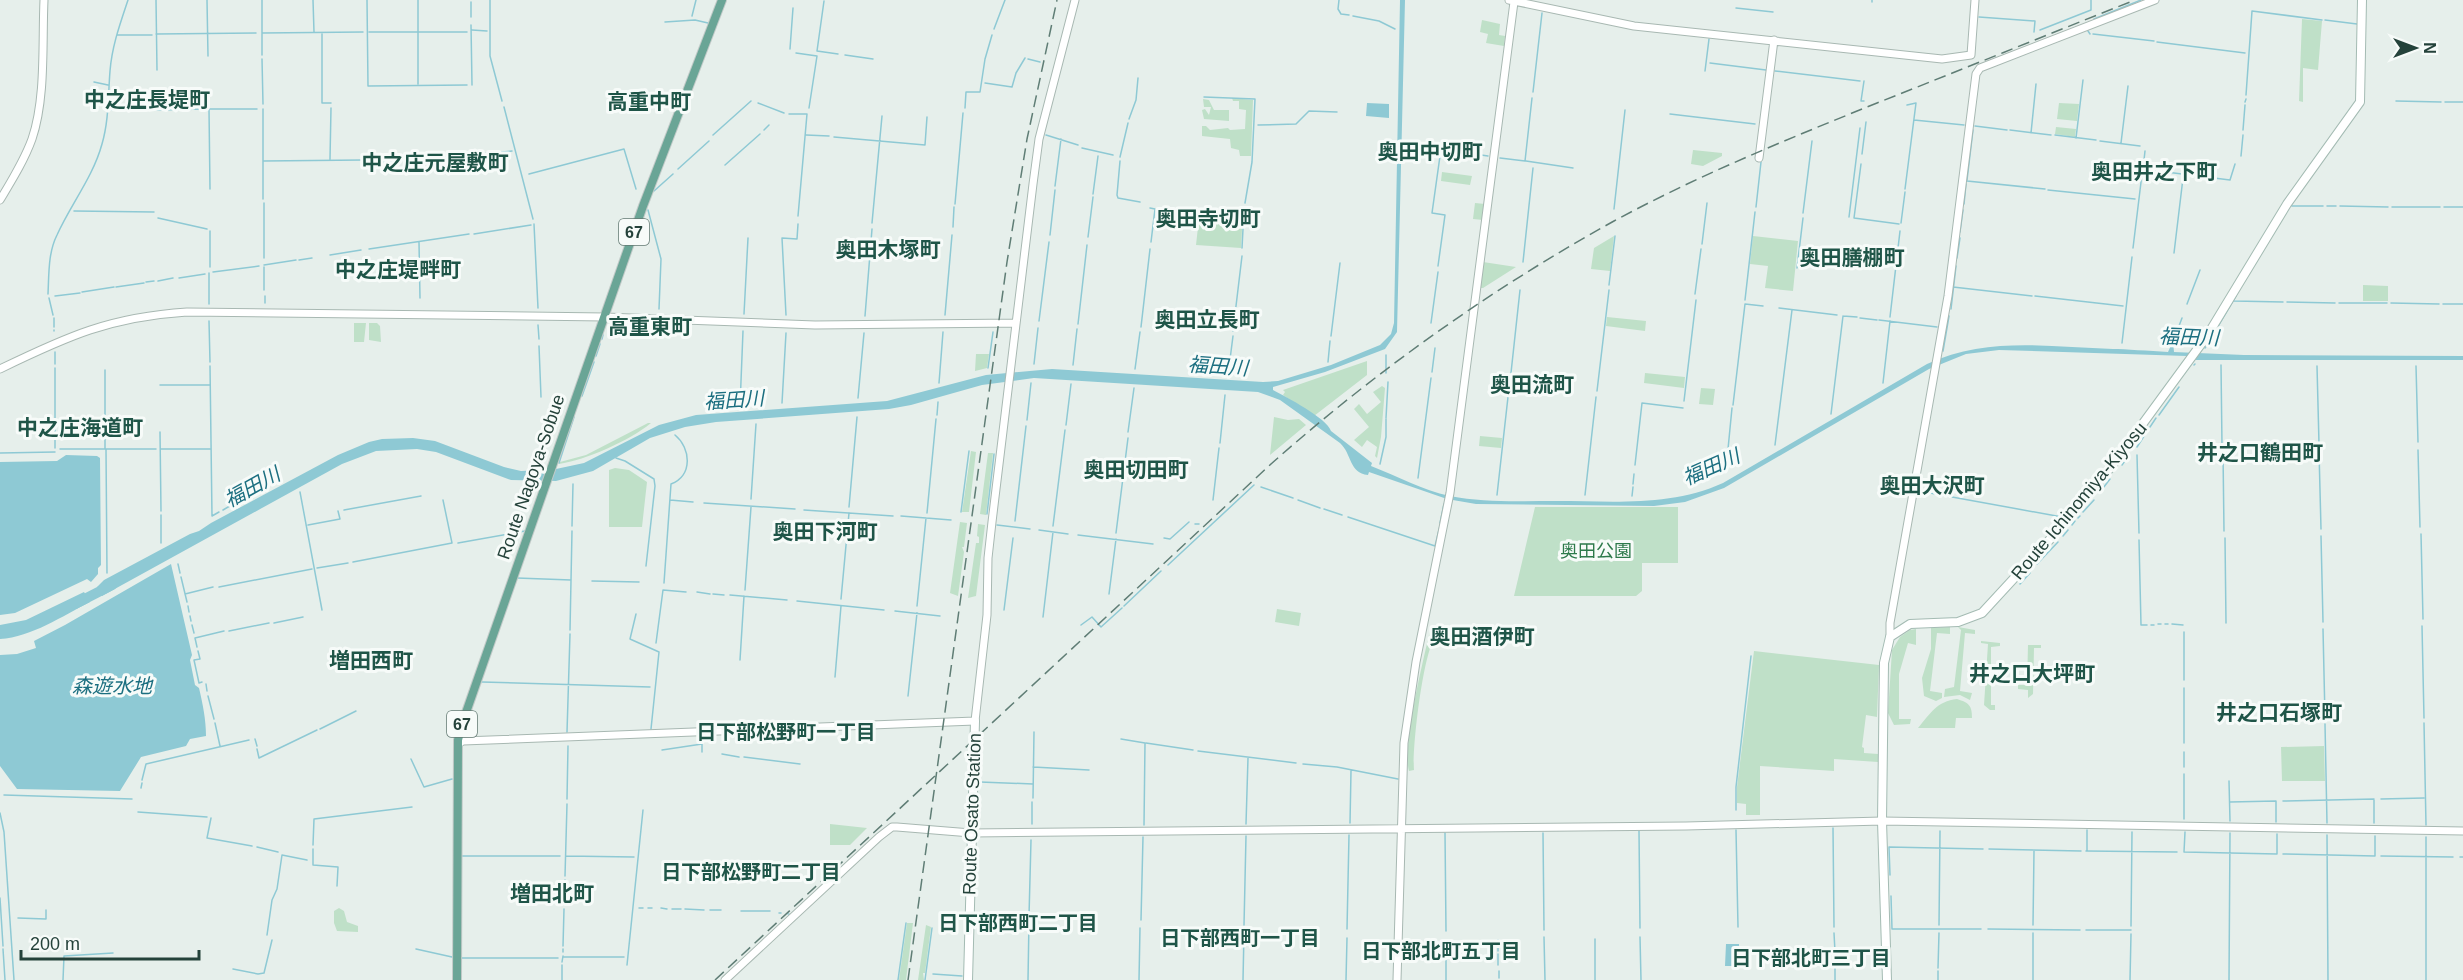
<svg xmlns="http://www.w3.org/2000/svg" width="2463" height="980" font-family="Helvetica,'Noto Sans JP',sans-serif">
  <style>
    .green { fill: #bfe0c8 }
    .water { fill: #8ec9d4 }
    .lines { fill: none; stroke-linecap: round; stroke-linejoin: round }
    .stream { stroke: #8ec9d4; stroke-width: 1.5 }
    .river { stroke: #8ec9d4; stroke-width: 10 }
    .tertiary-casing { stroke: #a8b8b2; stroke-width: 9 }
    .secondary-casing { stroke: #a4bbb3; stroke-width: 10 }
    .primary-casing { stroke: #c2cac8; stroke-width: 10 }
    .tertiary { stroke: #fff; stroke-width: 7 }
    .secondary { stroke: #fff; stroke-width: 8 }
    .primary { stroke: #6aa596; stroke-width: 8 }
    .rail { stroke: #5f7d75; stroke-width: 1.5; stroke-dasharray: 12 6; stroke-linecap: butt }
    .labels { text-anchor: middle; stroke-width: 6; stroke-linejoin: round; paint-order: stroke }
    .shield { fill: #f7fbf9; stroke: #637a73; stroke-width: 1.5 }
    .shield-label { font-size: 16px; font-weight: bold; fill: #24423a }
    .street-label { font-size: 18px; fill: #24423a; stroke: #f7fbf9 }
    .park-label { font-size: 18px; fill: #2d7a4b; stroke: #f7fbf9 }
    .water-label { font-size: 20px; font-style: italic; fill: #1c6f80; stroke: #f7fbf9 }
    .neighbourhood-label { font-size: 20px; font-weight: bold; fill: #1f5548; stroke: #f7fbf9 }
    .quarter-label { font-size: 21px; font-weight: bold; fill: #1f5548; stroke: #f7fbf9 }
  </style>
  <rect width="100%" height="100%" fill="#e6efeb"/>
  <!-- green -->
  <path class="green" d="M2302,19L2322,21L2318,70L2303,68V102L2299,101Z
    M1482,20L1500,24L1499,35L1505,36L1504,46L1486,43L1488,34L1480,32Z
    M1232,98L1253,100L1251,156H1240L1239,150L1231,148L1230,139L1202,136V126H1206L1210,130L1228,128L1230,130L1245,129L1246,110L1239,109V101H1233Z
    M1203,99L1209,100L1214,110H1229V121L1204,119L1202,110L1205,109L1209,115L1211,107H1204Z
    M2059,103L2079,104L2077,121L2057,119Z
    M2056,127L2076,129L2075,137L2055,134Z
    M1693,150L1722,153V156L1703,166L1691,164Z
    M1442,172L1472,176L1470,185L1441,181Z
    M1475,203L1485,204L1483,220L1473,219Z
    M1200,209H1240L1243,211L1241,248L1196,245Z
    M1614,236L1610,271L1591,269L1594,248Z
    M1753,236L1798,241L1793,291L1765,288L1768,266L1750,264Z
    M1483,262L1516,267L1483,288H1480Z
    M2363,285L2388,286V301H2363Z
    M1607,317L1646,321L1645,331L1606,326Z
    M354,323H366L364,342H354Z
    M369,323H377L380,326L381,342L369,340Z
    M976,354H989L987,368L975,371Z
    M1367,361V375L1314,416L1283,395L1285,392L1283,390Z
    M1645,373L1685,377L1684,388L1644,383Z
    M1382,386L1385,388L1381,437L1377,458L1375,456L1377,447L1367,440L1362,447L1354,440L1369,427L1354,409L1359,404L1367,414L1381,402L1373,392Z
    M1701,388L1715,389L1713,405L1699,404Z
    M1274,417L1288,420L1299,419L1306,425L1270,455Z
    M648,423H651C629,441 586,460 559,464L560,462L586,455Z
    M1480,436L1502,438L1501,448L1479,446Z
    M971,451L976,452L969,512H962Z
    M988,453H993L986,515L980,514Z
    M615,468L629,470L647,482L642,527H609V470Z
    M1535,507H1678V563H1642V591L1636,596H1514Z
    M960,522L967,523L964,547H962L964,552L958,596L950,593Z
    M978,524L985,525L976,596L968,598L976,543H979V537L977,536Z
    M1277,609L1301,613L1299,626L1275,622Z
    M1950,627V634L1937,633L1930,691L1942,693V698L1936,701L1924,696L1922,678L1931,649V628Z
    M1958,627L1975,630V634L1965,633L1960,691L1972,693L1970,700L1960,695L1944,697L1945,689L1954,687L1961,630Z
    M1916,629V645L1908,643L1899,674V719H1911L1910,724L1894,725L1888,713L1892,650L1900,637L1910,630Z
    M1432,630L1467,638L1474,633L1503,639L1506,643L1501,645L1476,639L1469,642L1441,636L1435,637C1423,654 1412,748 1414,770L1409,771C1402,746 1423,661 1430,631Z
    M1981,641L2000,643V646L1991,647V705H1995V710H1990L1984,705L1988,644L1981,643Z
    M2028,645H2041V648H2034L2033,694L2028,698V690L2018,689V685H2027Z
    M1754,651L1879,665L1877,717L1866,715L1862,747L1864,748V753L1878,754V762L1834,759V771L1760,766V815H1746V804L1737,803V787Z
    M1957,699C1969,703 1972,705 1972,718H1956L1955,728H1918C1930,714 1937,701 1957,699Z
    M2324,746L2325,781H2282L2281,747Z
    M830,824L867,828L850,845H830Z
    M339,908L344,911L347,922L358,926V932L337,931L334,923V911Z
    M907,923H913L906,980H899Z
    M926,925L931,927L925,973H923L924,980H918Z"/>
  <!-- water -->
  <path class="water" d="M1400,0H1405L1397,332L1385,349L1325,372L1273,387V390C1286,397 1327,418 1331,431L1372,463L1371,466C1397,476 1422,490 1450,496C1485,503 1521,501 1556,501C1613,501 1670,507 1723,483L1927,364C1987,336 2049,347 2113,349C2125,349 2149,351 2168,352L2173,341L2174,352L2244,355L2463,356V360H2196L2187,356L1999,350L1966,354L1929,369L1724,488L1685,502L1654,506L1476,504L1447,499L1369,472L1368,475C1349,473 1352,454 1340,443L1280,400L1258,392L1034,378L982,385L911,405L889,409L716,422L685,427L650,438L593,471L556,481L511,480L436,452L417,449L376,451L342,464L102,596L97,587L104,580L190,534L199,531L211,523L338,455L369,442L382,439L413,438L435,441L504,467L521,471L556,469L584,463L659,425L696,415L887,401L986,375L1052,369L1263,382L1278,381L1331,365L1380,345L1391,334L1394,323Z
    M1367,103L1389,104V118L1366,116Z
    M66,455L97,456L100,458L101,565L98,568V574L91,582L87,579L15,613L0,615V462L57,461Z
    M171,564L192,655L190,660L195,685L199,688C203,705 206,720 206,736L190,739L186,746L141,757L120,791L17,789L0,766V655L17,654L36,648L34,641L65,625Z
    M84,592L90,602C62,616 32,637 0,639V625L26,620Z
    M1726,944H1739V966H1725Z"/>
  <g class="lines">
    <!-- stream -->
    <path class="stream" d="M156,0L157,70
      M207,0L208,56
      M262,0V55
      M313,0L314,32
      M367,0L368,86L467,85
      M418,0V84
      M490,0V56L502,101
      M1339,0L1338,9L1341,14L1349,15
      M824,1L817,51L838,54
      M471,2V17
      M1872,2V0
      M1736,8L1773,12
      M692,16L696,0
      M1353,16L1379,21L1395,29
      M1979,17L2035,21L2034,32
      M2094,19L2141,0
      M2325,20L2357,24
      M665,22L695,20L708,23
      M471,25L472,85
      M994,29L1005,0
      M472,30L487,31
      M2040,30L2091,10V0
      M2088,31L2090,34
      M369,32H467
      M262,33L363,32
      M156,34L256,33
      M322,34V103H331
      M2093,34L2154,41
      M117,35H152
      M2157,42L2245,53
      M790,49L793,8
      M796,53L817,56L809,108
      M845,55L873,59
      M262,59L263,104
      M1028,59L1040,62
      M1710,63L1766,70
      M1705,71L1709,39
      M1775,71L1860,81
      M94,82L108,85
      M985,83L1012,87L1016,73L1025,58
      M1533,92L1542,13
      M2246,95L2252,11L2322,20
      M1204,97L1255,99L1252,162L1245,203
      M1864,101H1861L1864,81
      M2396,101L2441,102
      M2245,102L2246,99
      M2445,102H2463
      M758,103L784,113
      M504,107L533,219
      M965,108L966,92H980L985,59L992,35
      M209,109L210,189
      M210,109H257
      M263,109V199
      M112,110H152
      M157,110L205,109
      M789,114H807L798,216
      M1670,114L1755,124
      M1129,119L1136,100L1138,78
      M1914,120L1964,125
      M1258,125L1296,124L1309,111L1337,112
      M1975,126L2007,130
      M764,130L769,125
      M2010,130L2051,135
      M2243,130L2245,105
      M2031,133L2036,84
      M713,135L751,101
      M806,135L829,136
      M1046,135L1078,145
      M2055,135L2096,140
      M834,137L925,145L927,117
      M2076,138L2083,80
      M2100,141L2140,146
      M2121,143L2128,86
      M1409,145L1441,150
      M1082,148L1113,155
      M1447,150L1488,156
      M1862,154L1866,122
      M472,155L512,151
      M2241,156L2243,135
      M1120,157L1128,123
      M1500,158L1525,161L1532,98
      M330,159L331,108
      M263,161L363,160
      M1120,161L1117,195L1118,198L1140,202
      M1526,161L1573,168
      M368,163L468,155
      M725,165L760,134
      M678,169L709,141
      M2142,169L2230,180L2235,164
      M2143,169L2145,151
      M529,174L624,149L636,189
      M1967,180L1973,130
      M1967,181L2045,189
      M1055,186L1061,139
      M1905,189L1916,103L1907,105
      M2048,190L2135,199
      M654,191L673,174
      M1093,194L1098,156
      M264,203V258
      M955,204L963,113
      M1964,204L1966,184
      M2292,206H2323
      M2327,206H2336
      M2340,206L2388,207
      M1756,207L1761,162
      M2392,207H2440
      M2444,207H2463
      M1150,208L1155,209L1151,242
      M1614,209L1625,110
      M648,210L661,259L659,309
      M74,211L154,212
      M1803,213L1812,141
      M1849,217L1860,128
      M158,218L207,229
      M1854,218L1861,164
      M1854,218L1899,224
      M872,223L882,116
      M1901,223L1905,192
      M534,224L538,308
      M953,227L954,207
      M210,231V267
      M1960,232L1963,210
      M474,234L531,225
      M1050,235L1055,190
      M1088,237L1093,197
      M419,242L420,298
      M1702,244L1707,203
      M1242,248L1244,210
      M2133,248L2142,174
      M369,249L469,234
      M2174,253L2183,178
      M330,255L361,250
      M1957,258L1960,238
      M299,260L312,258
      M1523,262L1533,168
      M264,265L296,260
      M1438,266L1445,215L1432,213L1440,156
      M264,267V290
      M1797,268L1803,218
      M213,272L259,266
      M209,273V304
      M179,278L205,274
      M158,281L173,278
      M146,282L154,281
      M1609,285L1615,236
      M116,287L144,283
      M1953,287L2032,296
      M82,292L114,287
      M48,294C49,274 48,253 57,235C71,204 93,177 102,144C109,120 108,96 110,71C112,46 120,24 128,0
      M1695,294L1701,249
      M55,296L80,293
      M265,296V303
      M2035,296L2123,306
      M49,298L53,315
      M1745,300L1755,212
      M2234,301L2283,302
      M2287,302L2335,303
      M2339,303H2387
      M2391,303L2439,304
      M2187,304L2200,270
      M2443,304H2463
      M1779,308L1837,315
      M1951,309L1956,266
      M744,314L748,238
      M786,315L782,238L797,239L798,224
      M945,315L952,235
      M865,316L872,229
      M1843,316L1857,317
      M1890,317L1900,231
      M54,318V327
      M1860,318L1877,320
      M1879,320L1937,327
      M209,321L210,362
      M1039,321L1049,242
      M1431,323L1438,272
      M1078,324L1087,245
      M538,325L539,339
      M1141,327L1150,249
      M54,330V331
      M1233,331L1242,256
      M1331,336L1340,263
      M602,339L603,335
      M2173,342L2182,318
      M2122,343L2132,257
      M539,346L541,397
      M2205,348L2236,296
      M1943,351L1949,316
      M55,352V364
      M1386,355V373
      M596,356L600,344
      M1328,362L1330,341
      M1034,364L1038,328
      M1073,365L1077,329
      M2194,365L2195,364
      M2221,365L2222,446
      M210,366L212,516L219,512
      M2317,366L2319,444
      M2416,366L2418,442
      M55,368V448
      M988,368L993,332
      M1135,369L1140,332
      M105,370V449
      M1432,372L1435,348
      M1228,375L1233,336
      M1510,382L1520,290
      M939,383L943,332
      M1883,383L1890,321
      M160,385H210
      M1597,391L1609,290
      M582,396L594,362
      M858,398L864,333
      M1684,401L1696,300
      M782,403L786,333
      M1733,405L1745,304L1763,306
      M740,406L743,331
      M1831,414L1843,316
      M937,415L938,402
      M2159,415L2179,387
      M1386,418L1388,382
      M1027,420L1031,383
      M1066,425L1071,384
      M2150,427L2156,418
      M160,432L161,511
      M1128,432L1134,388
      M1220,443L1225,395
      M1775,445L1792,310
      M2137,447L2146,433
      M60,449H156
      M106,449L107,573
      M161,449H210
      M1728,449L1732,408
      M2418,450L2420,527
      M2319,451L2321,529
      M2223,452L2224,531
      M0,453L55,452
      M2137,455L2139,533
      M616,458L625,461L654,479L655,486L646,566
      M559,463L574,417
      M1380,464L1386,437V419
      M1635,465L1642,403L1683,408
      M2122,465L2129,455
      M1725,472L1726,458
      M1418,478L1431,378
      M1633,484L1634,474
      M1261,487L1293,498
      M1919,491L2062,517
      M300,492L322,610
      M2100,492L2110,479
      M1497,495L1509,388
      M1585,495L1596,397
      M1632,496L1633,487
      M245,498L256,491
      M751,499L756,424
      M670,500L693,502
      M1213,500L1219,448
      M1298,500L1320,508
      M704,503L795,509
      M849,507L857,417
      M1324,509L1342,515
      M223,510L242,499
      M344,510L421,496
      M804,510L893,516
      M961,512L969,451
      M2083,512L2094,500
      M927,513L936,419
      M987,514L994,454
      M161,515V543
      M901,516L951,520
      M1348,517L1435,546L1440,526
      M2078,518L2080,516
      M1015,521L1026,426
      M1440,523L1444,504
      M1195,524H1199
      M308,525L340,519L338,511
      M997,525L1030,529
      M2072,525L2075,521
      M572,526L573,484
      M1053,526L1065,430
      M1039,530L1068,534
      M1116,533L1128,438
      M2421,534L2423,619
      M1078,535L1153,544
      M2063,536L2068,530
      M2321,536L2323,622
      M1164,538L1170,539L1189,522
      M2225,538L2226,623
      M2139,540L2141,625H2147
      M458,543L525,531
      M353,562L452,543L443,500
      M178,564L180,573
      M2037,564L2058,542
      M1168,565L1254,485
      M317,568L348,563
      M181,577L187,602
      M517,578L571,580
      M592,581L639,582
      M664,583L671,484C693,476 691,448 675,435
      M2020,584L2030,573
      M219,587L312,569
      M745,590L751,507
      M697,592L710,594
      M185,594L213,587
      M713,594L724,595
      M1109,594L1116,539
      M730,595L787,600
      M841,599L849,513
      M797,601L884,610
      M188,606L189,612
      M917,606L926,518
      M1124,606L1161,571
      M1004,610L1013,538
      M895,611L940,616
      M636,614L630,639L659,652L651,729
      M190,616L191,621
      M1043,617L1053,532
      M274,623L303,617
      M2158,624H2161
      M2165,624H2168
      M2172,624L2183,625
      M192,625L194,633
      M1081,625L1092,617L1101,627L1122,608
      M2151,625H2154
      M2422,626L2424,718
      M2323,629L2325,718
      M570,630L572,531
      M229,631L269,623
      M2184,632V680
      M656,643L663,590L686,592
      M197,647L195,638L224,631
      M198,651L200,659L194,660L199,683L202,682
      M740,660L744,596
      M835,677L841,606
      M482,682L650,687
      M206,684L207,691
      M2184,688V743
      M208,696L214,719
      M908,696L917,613
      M215,723L220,746
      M2424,723L2426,825
      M2325,724L2327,823
      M320,729L356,711
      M567,732L570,634
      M255,739L257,746
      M1121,739L1145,743L1144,825
      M1146,743L1193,750
      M257,749L259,758L317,730
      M662,750L702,744V752
      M1198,751L1296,763
      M2184,752V767
      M722,754L739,757
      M744,757L800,764
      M411,759L424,787L452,779
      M1303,764L1337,767L1398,779
      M1033,767L1089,770
      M2184,774V819
      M142,780L146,764L249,740
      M2229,781L2230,821
      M980,782L1033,784
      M141,788L142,783
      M4,795L132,799
      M1033,798L1034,732
      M567,799L568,746
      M2381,799L2424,798
      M2374,800V823
      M2283,801L2374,799
      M2230,802L2276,801V822
      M1736,810V787L1751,656
      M138,812L207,817
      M0,813L4,832L14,980
      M211,818L207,838L252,846
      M1350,823L1351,771
      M1032,824V802
      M1246,824L1248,758
      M1833,828L1834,927
      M1736,830L1738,927
      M1639,831L1640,928
      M2185,832L2184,852L2277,854V834
      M1445,833L1446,931
      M1543,833L1544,930
      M2327,835L2328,980
      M2426,837V980
      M313,845L314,819L412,807
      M257,847L278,852
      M313,849V865L338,867L337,886
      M1989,849L2081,851
      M2086,851L2177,852
      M2087,851V830
      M2283,854L2375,856V836
      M462,856H560
      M566,856L634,857
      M2381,856L2453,857
      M2460,857H2463
      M1890,875L1889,847L1983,849
      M565,876L567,804
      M1891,896L1892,929H1981
      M0,898L3,946
      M564,904L565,880
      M639,908H643
      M648,908H652
      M661,908L667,909
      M672,909H681
      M685,909L704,910
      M710,910H721
      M741,911H770
      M779,913H781
      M788,914H789
      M1029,916L1031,840
      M18,918L46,919V910
      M1141,920L1143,837
      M1244,925L1246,836
      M1939,925L1940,831
      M2033,925L2034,851
      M2131,926L2132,832
      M1347,929L1349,835
      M1988,929L2080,930
      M2086,930H2131
      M1834,933L1835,952
      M267,935L272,900L277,889L282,855L307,860
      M1544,937L1545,980
      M1640,937L1641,980
      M1595,939V980
      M1446,940V980
      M1498,940V951
      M563,946L564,909
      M3,949L5,980
      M416,949L452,957
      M563,952V949
      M1498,954V965
      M563,957H624
      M462,958H558
      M562,962L563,956
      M1835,964V980
      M627,965L643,810
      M1938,968L1939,933
      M233,969L258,974L264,973L272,940
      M1499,971V978
      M1938,971V980
      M933,974L962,976
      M63,980L64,956L113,953
      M562,980V965
      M898,980L906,923
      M925,980L932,928
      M1028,980L1029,920
      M1139,980L1140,928
      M1243,980L1244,932
      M1346,980L1347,938
      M2033,980V933
      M2130,980L2131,934
      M2229,980L2230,833"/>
    <!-- river -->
    <path class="river" d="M75,604L112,585"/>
    <defs>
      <path id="tertiary" d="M1509,0L1634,26L1942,59L1971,55L1975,0
        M1759,158L1774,40
        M0,200C12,180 24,161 32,139C46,98 42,43 44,0
        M0,369C68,336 110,317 187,312L605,317L815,325L1016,323
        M1890,637V623L1948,296L1976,74L1980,68L2155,0
        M458,744L463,741L975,721L987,615L988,558L992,522L1033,184L1039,139L1075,0
        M725,980L879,837L892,827H897L971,833L1686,826L1882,821L2463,831
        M1397,980L1404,743L1416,662L1450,493L1514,2"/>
      <path id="secondary" d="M968,980L975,721
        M1887,980L1882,821L1884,663L1890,637L1910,624L1958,622L1982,613L2054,535L2111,467L2207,336L2287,204L2360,102L2362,0"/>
      <path id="primary" d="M457,980L458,740L462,724L643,206L722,0"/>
    </defs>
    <!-- tertiary casing -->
    <use href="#tertiary" class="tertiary-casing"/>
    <!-- secondary casing -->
    <use href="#secondary" class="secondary-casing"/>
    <!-- primary casing -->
    <use href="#primary" class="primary-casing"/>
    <!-- tertiary -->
    <use href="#tertiary" class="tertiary"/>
    <!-- secondary -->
    <use href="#secondary" class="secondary"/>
    <!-- primary -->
    <use href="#primary" class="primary"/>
    <!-- rail -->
    <path class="rail" d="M715,980L1271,464C1376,371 1491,289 1614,221C1699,175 1788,139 1877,103C1963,69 2049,34 2135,0
      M908,980L1007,262L1027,139L1057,0"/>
  </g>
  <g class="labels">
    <!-- shield labels -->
    <g class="shield">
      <rect x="619" y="219" width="30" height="26" rx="4.5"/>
      <rect x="447" y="711" width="30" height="26" rx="4.5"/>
    </g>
    <g class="shield-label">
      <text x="634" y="238">67</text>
      <text x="462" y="730">67</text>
    </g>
    <!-- street labels -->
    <g class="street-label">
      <text transform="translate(531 477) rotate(-71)" y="6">Route Nagoya-Sobue</text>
      <text transform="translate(2079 501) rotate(-50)" y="6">Route Ichinomiya-Kiyosu</text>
      <text transform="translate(972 814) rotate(-88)" y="6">Route Osato Station</text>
    </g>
    <!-- park labels -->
    <g class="park-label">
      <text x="1596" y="557">奥田公園</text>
    </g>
    <!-- water labels -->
    <g class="water-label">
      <text transform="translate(2189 337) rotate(2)" y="7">福田川</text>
      <text transform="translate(1218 366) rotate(4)" y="7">福田川</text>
      <text transform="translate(734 400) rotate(-4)" y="7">福田川</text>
      <text transform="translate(1711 467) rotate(-24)" y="7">福田川</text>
      <text transform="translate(252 487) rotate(-29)" y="7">福田川</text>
      <text x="112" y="693">森遊水地</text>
    </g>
    <!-- neighbourhood labels -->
    <g class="neighbourhood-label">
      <text x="786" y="739">日下部松野町一丁目</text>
      <text x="751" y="879">日下部松野町二丁目</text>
      <text x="1018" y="930">日下部西町二丁目</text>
      <text x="1240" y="945">日下部西町一丁目</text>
      <text x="1441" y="958">日下部北町五丁目</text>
      <text x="1811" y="965">日下部北町三丁目</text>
    </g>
    <!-- quarter labels -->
    <g class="quarter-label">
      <text x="147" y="107">中之庄長堤町</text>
      <text x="649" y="109">高重中町</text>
      <text x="1430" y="159">奥田中切町</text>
      <text x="435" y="170">中之庄元屋敷町</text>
      <text x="2154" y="179">奥田井之下町</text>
      <text x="1208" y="226">奥田寺切町</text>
      <text x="888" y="257">奥田木塚町</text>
      <text x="1852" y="265">奥田膳棚町</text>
      <text x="398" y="277">中之庄堤畔町</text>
      <text x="1207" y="327">奥田立長町</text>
      <text x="650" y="334">高重東町</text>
      <text x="1532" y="392">奥田流町</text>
      <text x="80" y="435">中之庄海道町</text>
      <text x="2260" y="460">井之口鶴田町</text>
      <text x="1136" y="477">奥田切田町</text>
      <text x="1932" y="493">奥田大沢町</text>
      <text x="825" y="539">奥田下河町</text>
      <text x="1482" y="644">奥田酒伊町</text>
      <text x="371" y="668">増田西町</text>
      <text x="2032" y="681">井之口大坪町</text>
      <text x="2279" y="720">井之口石塚町</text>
      <text x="552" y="901">増田北町</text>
    </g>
  </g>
  <!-- north arrow -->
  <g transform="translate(2415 48) rotate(90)" stroke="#f7fbf9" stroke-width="4.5" paint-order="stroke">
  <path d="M0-4.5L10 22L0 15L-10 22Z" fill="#24423a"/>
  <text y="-9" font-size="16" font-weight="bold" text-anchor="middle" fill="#24423a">N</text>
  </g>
  <!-- scale -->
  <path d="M21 950v9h178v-9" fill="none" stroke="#24423a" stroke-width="3"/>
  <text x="30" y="950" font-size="18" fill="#24423a" stroke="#f7fbf9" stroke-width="4.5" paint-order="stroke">200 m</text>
</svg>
